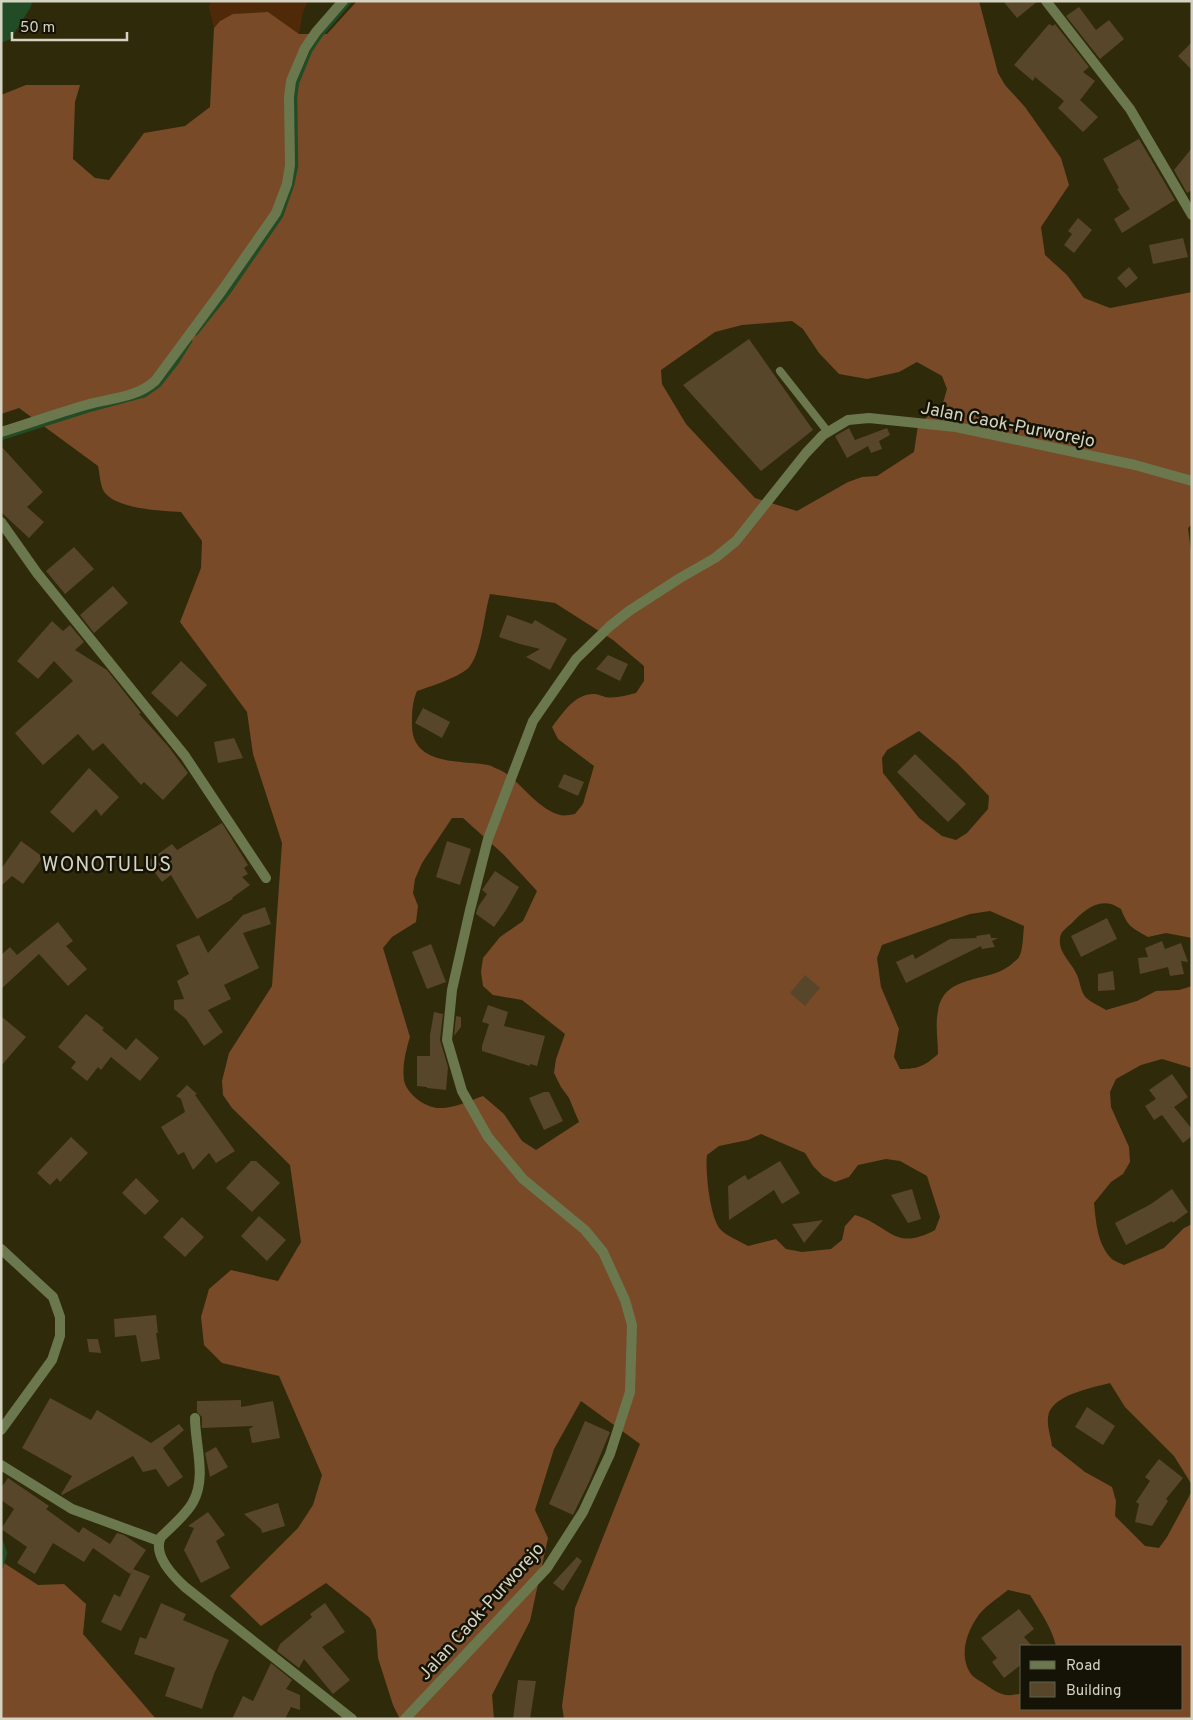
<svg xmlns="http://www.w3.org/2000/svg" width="1193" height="1720" font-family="Overpass,sans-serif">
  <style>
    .green { fill: #502908 }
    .forest { fill: #784a27; fill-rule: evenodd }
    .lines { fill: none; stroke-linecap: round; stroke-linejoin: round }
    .stream { stroke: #224c25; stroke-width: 4.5 }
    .river { stroke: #224c25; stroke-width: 28 }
    .building { fill: #58462a }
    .service { stroke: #6b784e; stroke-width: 8 }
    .minor { stroke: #6b784e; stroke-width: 10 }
    .tertiary { stroke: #6b784e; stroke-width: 10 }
    .labels { text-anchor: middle; stroke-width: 5; stroke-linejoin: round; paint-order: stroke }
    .street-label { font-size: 18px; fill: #d5d3c1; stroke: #151306 }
    .quarter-label { font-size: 20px; letter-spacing: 1px; fill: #d5d3c1; stroke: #151306 }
  </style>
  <rect width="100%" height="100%" fill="#2f2a0a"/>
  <!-- green -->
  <path class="green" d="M211,1H308L303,12L299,34L267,12L220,21L214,28L209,7Z"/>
  <!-- forest -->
  <path class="forest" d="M357,1H979L998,73L1005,85L1025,107L1061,158L1069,185L1041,227L1045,255L1067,275L1084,298L1110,308L1192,292V524L1188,528L1192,559V938L1166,933L1148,937C1131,927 1128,927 1121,909C1101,895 1085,909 1071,924C1066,928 1060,932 1060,939C1058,952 1071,962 1076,973C1080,980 1080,989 1084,995C1087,1001 1100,1006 1106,1010L1137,1001L1156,991L1179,990L1192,986V1068L1162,1059L1141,1065L1116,1079L1110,1092L1111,1107L1129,1147L1130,1162L1123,1174L1111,1182L1094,1203C1096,1222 1097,1242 1110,1257C1113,1261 1120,1263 1124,1265L1164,1248L1184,1228L1192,1224V1485L1174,1456L1125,1407L1110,1383C1092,1388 1049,1395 1048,1418C1047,1427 1051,1437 1052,1446L1085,1472L1112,1487L1116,1501L1115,1516L1145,1546L1159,1548L1167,1537L1192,1491V1719H564L562,1706L575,1608L640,1444L581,1401L554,1449L535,1510L548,1538L530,1621L492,1695L494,1719H400L393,1705L378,1658L376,1630L370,1618L326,1583L261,1626L230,1596L298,1528L313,1505L322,1475L279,1376L222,1363L204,1345L201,1317L209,1289L231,1270L278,1281L301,1242L290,1165L232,1108L223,1095L222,1081L229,1053L272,986L282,843L253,754L247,712L180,622L201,568L202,541L181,512C162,511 118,509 105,493C100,487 100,474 98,466L19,408L1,414V95L26,85H80L75,102L73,159L95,178L109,180L144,133L185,126L210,107L214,28L220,21L233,14L268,12L299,34H327ZM792,321L803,329L819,353L839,374L867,379L899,372L917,362L942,376L947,389L943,403L918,425L914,452L877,476L862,477L848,482L797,511L755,498L686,424L662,384L661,370L715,332L742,325ZM490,594L555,603L613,640L644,666V681L636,693C626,695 616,699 605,697C602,696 598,694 594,694C574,694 563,713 552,727L558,739L594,766L583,804L575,814C570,815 564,816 560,815C537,809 521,782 502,771C497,769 492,766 488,765C460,760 412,766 412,725C412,712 412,703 417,691C429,687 463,676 470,666C482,650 484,614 490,594ZM919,731L957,763L989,796L988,809L967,833L956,840L942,836L919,818L883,773L882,758L887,750ZM452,818H463L503,854L537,891L523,921L500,937L483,958L481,972L483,986L493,995L522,1000L565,1034L556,1059L554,1073L561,1087L569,1098L579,1122L536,1150L522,1141L504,1114L483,1096C469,1101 453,1109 438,1108C424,1107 406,1093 404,1080C402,1066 406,1050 410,1037L383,948L392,937L416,922L418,906L413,893L415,879L422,863ZM990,911L1024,926C1023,934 1023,951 1019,957C1018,959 1016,960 1014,962C991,985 945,971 938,1011C935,1025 938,1040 938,1054C925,1066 918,1069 900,1069L894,1057L899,1029L881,987L877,958L882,945L970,914ZM761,1134L805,1153L813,1166L823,1176L835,1182L849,1177L858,1165L886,1159L900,1161L927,1176L940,1217L935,1230C894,1252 891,1226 855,1215L845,1226L842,1240L831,1249L802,1252L786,1249L776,1239L748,1246C740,1241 728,1237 721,1230C710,1219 705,1171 707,1155L719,1146L748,1140ZM1008,1590L1030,1595C1040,1611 1052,1628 1056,1646H1182V1709H1022V1693C1006,1698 999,1694 986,1685C982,1682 974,1678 971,1674C959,1657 966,1634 976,1619C983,1607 997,1599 1008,1590Z
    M1,1561L38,1585L64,1584L86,1604L83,1634L156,1719H1Z"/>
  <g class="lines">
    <!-- stream -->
    <path class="stream" d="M196,333L228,293L281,216L292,185L296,166L295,97L297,83L310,51L320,36L350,1
      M1,438L89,410L145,395L159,385L177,362L190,341
      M1,1542L5,1553L1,1567"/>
    <!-- river -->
    <path class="river" d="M1,28L18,1"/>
  </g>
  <!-- building -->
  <path class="building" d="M1003,1H1038L1017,18Z
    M1079,7L1096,30L1109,20L1124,39L1100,59L1066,16Z
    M1049,24L1053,26L1055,24L1089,67L1083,72L1095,81L1080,100L1098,117L1083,132L1058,108L1064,101L1035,77L1033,81L1014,65Z
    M1192,42V70L1178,56Z
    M1139,139L1175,200L1122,233L1114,219L1130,209L1117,189L1119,188L1103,159Z
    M1192,148V190L1187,193L1174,170Z
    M1078,218L1092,230L1074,253L1064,245L1072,234L1068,231Z
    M1183,238L1188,257L1153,264L1149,245Z
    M1129,267L1138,278L1126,288L1117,278Z
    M749,339L813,430L761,471L683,385Z
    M849,428L855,440L887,428L890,435L879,441L882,449L871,453L868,446L847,458L835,436Z
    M1,446L43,492L27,507L44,522L29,538L1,512Z
    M74,547L94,569L65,594L46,571Z
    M113,586L128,603L94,633L80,615Z
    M507,615L532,624L535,620L567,639L550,670L526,657L540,649L520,644L499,637Z
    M52,621L63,631L70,625L84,642L75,650L107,670L141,713L139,714L168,746L188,773L163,800L144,782L141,785L103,743L93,751L78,734L43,765L15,733L73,681L54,661L38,679L17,661Z
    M608,655L628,664L620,681L596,669Z
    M181,661L207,685L177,717L151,693Z
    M423,708L450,722L442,738L415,723Z
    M234,738L243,758L218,763L214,742Z
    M915,754L966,804L948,822L897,772Z
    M89,768L119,797L101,816L96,809L73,833L50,812Z
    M564,774L584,782L578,796L558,787Z
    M222,823L248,865L244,868L248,874L242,877L250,885L232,898L233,899L197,919L171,875L162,882L147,862L172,844L177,850Z
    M21,841L43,857L23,884L12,876L1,886V869Z
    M447,841L471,849L460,885L436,877Z
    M495,871L519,887L506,910L494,927L476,914L478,907L487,894L482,890Z
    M265,907L271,924L243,933L259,968L224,985L231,999L208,1010L223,1032L204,1046L186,1019L174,1009V1000L184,999L177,981L189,974L176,945L199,935L208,953L243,915Z
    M1107,918L1117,939L1081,957L1071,936Z
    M58,922L73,941L66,946L87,969L68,986L39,954L1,989V955L10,947L17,955Z
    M990,934L991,938H998L992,941L995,947L982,949L981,946L906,983L896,962L913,954L915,959L950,939L977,938L976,936Z
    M1162,941L1165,949L1181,943L1188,962L1181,961L1184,974L1170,976L1168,967L1140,974L1138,958L1148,957L1145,948Z
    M431,944L446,982L427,989L412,952Z
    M1113,971L1115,990L1098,991V974Z
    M805,975L820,988L805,1006L790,993Z
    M488,1005L508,1012L504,1026L545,1036L537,1066L530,1064V1066L482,1051V1046L489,1024L482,1022Z
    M434,1012L443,1014L440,1040L448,1067L446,1090L427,1088V1087L417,1086V1056H430V1035Z
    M86,1014L104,1028L102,1030L126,1050L136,1038L159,1058L140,1081L111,1057L101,1070L98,1067L87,1081L71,1068L76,1062L58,1047Z
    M1,1016L26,1037L1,1066Z
    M456,1016L461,1017V1027L454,1036Z
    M1172,1074L1188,1097L1174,1107L1192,1129V1136L1183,1143L1162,1115L1154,1120L1145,1106L1156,1099L1149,1090Z
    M187,1085L197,1094L195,1095L235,1151L216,1163L209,1153L193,1170L184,1152L178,1155L161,1127L185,1112L181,1099L176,1096Z
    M544,1092H549L563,1121L544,1130L529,1098Z
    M71,1137L88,1153L60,1182L57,1178L50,1185L37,1173Z
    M251,1161H256L280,1183L252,1212L226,1188Z
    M780,1161L800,1193L782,1204L774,1190L729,1220L728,1186L745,1175L748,1180Z
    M136,1178L159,1201L145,1215L122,1193Z
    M912,1189L921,1219L908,1223L891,1195Z
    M1172,1189L1188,1212L1173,1223L1172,1221L1126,1245L1115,1223L1151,1204Z
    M259,1216L286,1240L267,1261L241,1236Z
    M182,1217L204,1237L185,1257L163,1237Z
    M823,1220L804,1243L792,1224L803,1223Z
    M156,1315L158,1333H156L160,1359L141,1362L136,1335L115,1337L114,1319Z
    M87,1339H98L101,1353L89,1352Z
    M50,1398L91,1420L97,1410L151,1443L179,1424L184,1430L163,1448L183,1477L168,1487L156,1469L143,1472L133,1456L62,1495L61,1494L72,1476L22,1448Z
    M241,1400V1407L273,1401L280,1438L252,1443L249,1429L254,1426L202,1428V1417L197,1412V1401Z
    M1087,1407L1115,1426L1103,1445L1075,1427Z
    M585,1421L610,1432L590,1480L573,1515L549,1504Z
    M216,1447L228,1467L210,1477L205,1453Z
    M1159,1459L1183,1478L1166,1499L1168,1501L1152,1526L1135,1522L1139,1504L1136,1502L1150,1481L1145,1477Z
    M8,1478L49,1506L46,1509L79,1533L83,1527L110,1544L117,1533L124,1535L146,1550L130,1574L93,1548L84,1562L53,1543L35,1574L17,1563L27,1547L1,1529L14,1509L1,1500V1488Z
    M278,1503L285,1526L262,1533L261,1529L244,1514Z
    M208,1512L225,1535L216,1541L230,1568L201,1583L184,1550L194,1528L188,1526Z
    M577,1557L582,1561L563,1591L553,1583Z
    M133,1569L150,1576L121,1631L101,1622L114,1594L120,1597Z
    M161,1603L186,1614L183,1620L229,1640L214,1674L202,1709L165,1696L175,1668L134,1654L140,1637L146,1639Z
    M325,1603L345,1632L322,1647L350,1680L333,1694L304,1659L299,1668L277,1651L280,1644L312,1617L310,1614Z
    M1019,1609L1034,1629L1024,1637L1032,1646H1022V1664L1004,1678L992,1662L997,1658L981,1638Z
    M271,1663L292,1680L286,1689L300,1695V1710L291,1707L285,1719H232L243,1696L253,1701Z
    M518,1680L536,1681L530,1719H513Z"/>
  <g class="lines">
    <!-- service -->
    <path class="service" d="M780,371L828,432"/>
    <!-- minor -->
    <path class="minor" d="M1046,1L1130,109L1192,215
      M1,432C30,423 58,413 86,405C110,398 136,398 155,381L223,289L276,213L287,184L290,165L289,97L291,81L305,48L316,32L343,1
      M1,522L37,573L185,756L266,878
      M1,1249L53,1297L60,1317V1336L52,1360L1,1430
      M195,1418C195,1445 207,1477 193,1502C186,1515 172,1526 161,1537C152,1555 173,1576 185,1587L352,1719
      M1,1465L72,1509L159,1541"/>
    <!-- tertiary -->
    <path class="tertiary" d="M405,1719L547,1568L583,1512L610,1454L630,1392L632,1325L625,1300L603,1252L585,1230L523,1179L488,1137L462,1091L447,1040L452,990L470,910L488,839L533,721L576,659L610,626L629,611L680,578L715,558L736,541L806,453L823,435L848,420L869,418L956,427L1135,465L1192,481"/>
  </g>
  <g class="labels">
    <!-- street labels -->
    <g class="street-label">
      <text transform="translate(1008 424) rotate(11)" y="6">Jalan Caok-Purworejo</text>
      <text transform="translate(481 1611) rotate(-48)" y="6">Jalan Caok-Purworejo</text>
    </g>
    <!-- quarter labels -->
    <g class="quarter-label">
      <text x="107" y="871">WONOTULUS</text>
    </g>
  </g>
  <!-- border -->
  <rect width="1193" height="1720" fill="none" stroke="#d5d3c1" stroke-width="5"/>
  <!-- legend -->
  <rect x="1020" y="1645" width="162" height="65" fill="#151306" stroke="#626051"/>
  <rect x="1030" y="1661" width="25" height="8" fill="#6b784e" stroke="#626051"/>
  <text x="1066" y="1670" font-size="15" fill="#d5d3c1">Road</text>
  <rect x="1030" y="1682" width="25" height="15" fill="#58462a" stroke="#626051"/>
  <text x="1066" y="1695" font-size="15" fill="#d5d3c1">Building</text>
  <!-- scale -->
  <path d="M12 32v8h115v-8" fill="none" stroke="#d5d3c1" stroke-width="2.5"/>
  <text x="20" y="32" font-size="15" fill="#d5d3c1" stroke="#151306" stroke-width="4" paint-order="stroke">50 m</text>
</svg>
